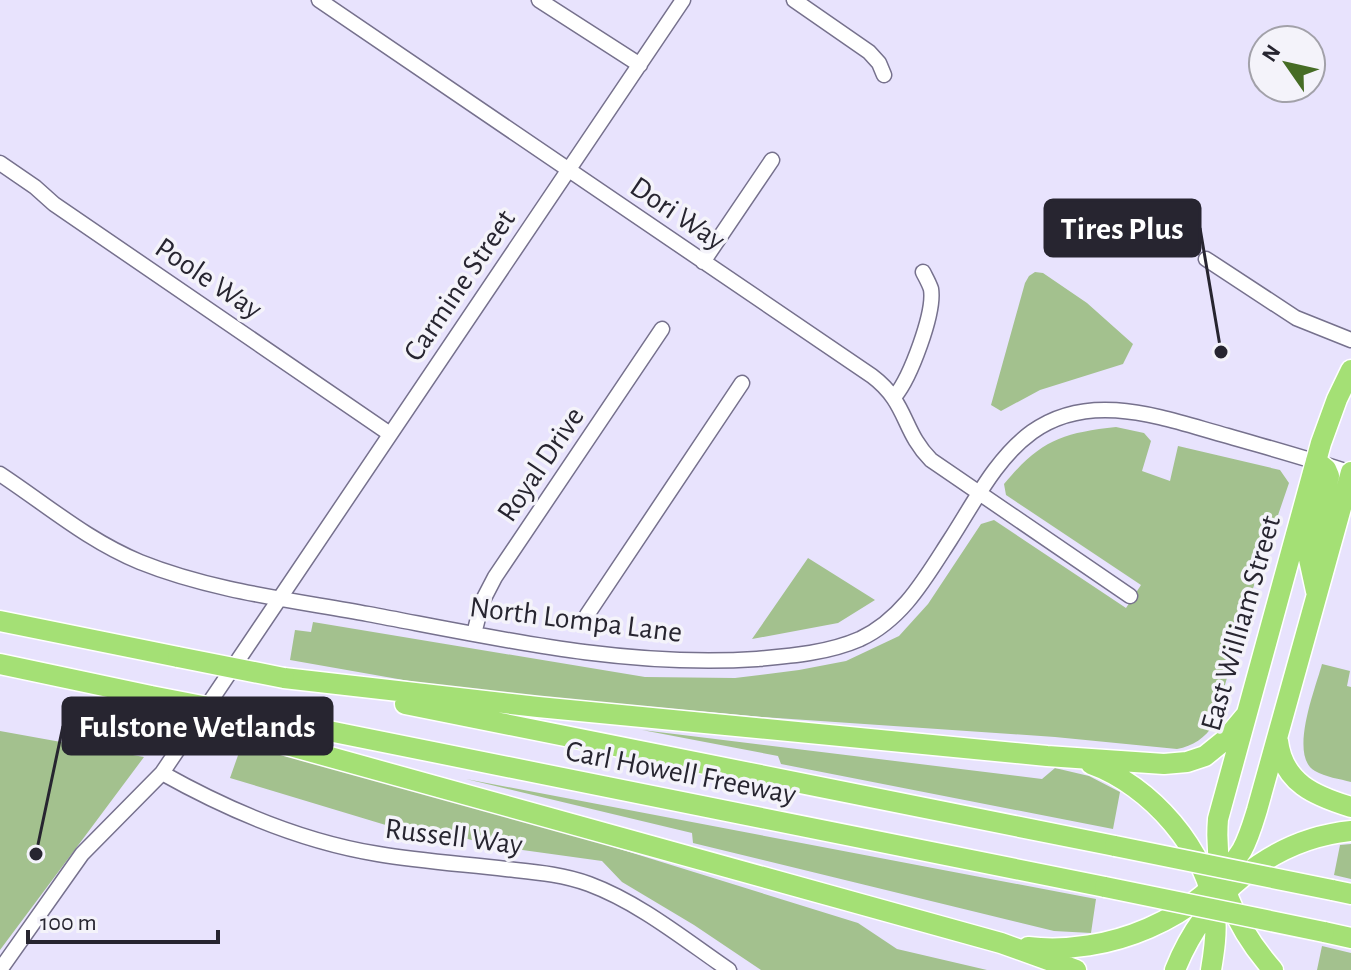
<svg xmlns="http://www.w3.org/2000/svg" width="1351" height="970" font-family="'Alegreya Sans',sans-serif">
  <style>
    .green { fill: #a3c18e }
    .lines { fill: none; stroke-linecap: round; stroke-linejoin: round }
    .minor-casing { stroke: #76718d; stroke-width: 17 }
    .highway-casing { stroke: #fff; stroke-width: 23 }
    .minor { stroke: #fff; stroke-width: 14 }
    .highway { stroke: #a4e075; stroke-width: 20 }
    .highway-bridge-casing { stroke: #fff; stroke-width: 23; stroke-linecap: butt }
    .highway-bridge { stroke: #a4e075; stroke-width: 20 }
    .labels { text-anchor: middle; stroke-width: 7; stroke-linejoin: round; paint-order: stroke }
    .street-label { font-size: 30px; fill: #272530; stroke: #f4f3fa }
    .leader { fill: none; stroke: #272530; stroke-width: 3 }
    .callout-dot { fill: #272530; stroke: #f4f3fa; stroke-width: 3 }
    .callout { fill: #272530; stroke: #272530; stroke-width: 3 }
    .callout-label { font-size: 32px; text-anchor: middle; font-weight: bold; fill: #fff }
  </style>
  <rect width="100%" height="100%" fill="#e8e3fd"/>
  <!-- green -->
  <path class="green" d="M1035,272L1043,273L1087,303L1133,344L1123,364L1040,390L1001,411L991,405L1025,283L1029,276Z
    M1116,427L1144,433L1151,441L1142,471L1170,481L1178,446L1280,470L1289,483L1248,603L1214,724C1205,738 1193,746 1177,749L1055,737L762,717L543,697L432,685L290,660L295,630L311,632L313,622L645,677L735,678L799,670L846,661L899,636L928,604L981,524L994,520L1126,608L1141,585L1006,495L1004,484C1040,441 1061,433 1116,427Z
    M808,558L875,600L838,623L752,639Z
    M1322,664L1350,671L1347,686L1351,687V782C1340,779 1325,777 1315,771C1288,756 1316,687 1322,664Z
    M642,730L1042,779L1055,768L1089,776L1120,792L1113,829L781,764L778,756Z
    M0,731L144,757L0,950Z
    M242,744L581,837L858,923L897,949L987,970H761L694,925L622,882L602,861L494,846L438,831L432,839L230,778Z
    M466,779L1096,899L1091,933L1054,931L693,843L692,833Z
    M1351,844V879L1334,875L1340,845Z
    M1322,946L1351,953V970H1317Z"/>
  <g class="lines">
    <defs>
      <path id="minor" d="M319,0L872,376C908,403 902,431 931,460L1130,596
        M539,0L640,65
        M794,0L869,52L879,63L884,75
        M0,163L35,187L54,204L390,434
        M1206,259L1296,318L1351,340
        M703,262L772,160
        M895,396C910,378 935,313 931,289C929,283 926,278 923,272
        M0,474C47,505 87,540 140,562C212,591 292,600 368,614C496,638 625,668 757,659C791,656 828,653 860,639C903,619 926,577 950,540C974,503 996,458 1032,432C1092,389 1165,419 1228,436C1269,448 1310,459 1351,473
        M587,615L742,383
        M474,634L482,602L495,577L662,329
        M162,773C228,810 304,842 378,854C420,861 463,864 506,869C534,872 562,874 589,884C640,903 685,940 729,970
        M0,970L82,854L162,773L683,0"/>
      <path id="highway" d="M1316,591L1309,559L1310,549L1329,476L1326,469L1316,461
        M0,621L178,657
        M0,664L151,696
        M284,678L538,707L1047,756L1164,764L1187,762L1205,756L1226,739L1246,715
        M405,704L1115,846
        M259,717L1105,887
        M247,734L1001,943L1076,970
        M1278,741C1283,783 1315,796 1351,807
        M1091,764C1150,785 1208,850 1215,915C1217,933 1214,952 1211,970
        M1332,890L1351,894
        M1324,932L1351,938
        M1028,947C1107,956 1199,920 1242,850C1249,837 1253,823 1257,810L1351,472
        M1175,970C1204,896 1271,839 1351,831
        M1273,970C1235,927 1213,878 1218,819L1321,443L1337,399L1351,370"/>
    </defs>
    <!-- minor casing -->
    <use href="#minor" class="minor-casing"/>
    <!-- highway casing -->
    <use href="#highway" class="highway-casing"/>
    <!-- minor -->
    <use href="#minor" class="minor"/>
    <!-- highway -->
    <use href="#highway" class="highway"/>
    <defs>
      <path id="highway-bridge" d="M178,657L284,678
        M151,696L259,717
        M164,710L247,734
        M1115,846L1332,890
        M1105,887L1324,932"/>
    </defs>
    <!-- highway-bridge casing -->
    <use href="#highway-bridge" class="highway-bridge-casing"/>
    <!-- highway-bridge -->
    <use href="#highway-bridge" class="highway-bridge"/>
  </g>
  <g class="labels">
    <!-- street labels -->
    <g class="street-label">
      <text transform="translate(678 213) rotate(34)" y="10">Dori Way</text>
      <text transform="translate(209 278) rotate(34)" y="10">Poole Way</text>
      <text transform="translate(459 285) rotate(-56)" y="10">Carmine Street</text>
      <text transform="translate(540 464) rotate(-56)" y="10">Royal Drive</text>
      <text transform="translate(576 619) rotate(7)" y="10">North Lompa Lane</text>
      <text transform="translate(1240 623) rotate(-74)" y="10">East William Street</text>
      <text transform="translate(681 772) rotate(11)" y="10">Carl Howell Freeway</text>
      <text transform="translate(454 836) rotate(7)" y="10">Russell Way</text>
    </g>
  </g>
  <!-- callouts -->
  <path class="leader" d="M1221 352L1200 228M36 854L63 726"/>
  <g class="callout-dot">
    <circle cx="1221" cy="352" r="8"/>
    <circle cx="36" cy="854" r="8"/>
  </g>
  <g class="callout">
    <rect x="1045" y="200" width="155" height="56" rx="8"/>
    <rect x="63" y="698" width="269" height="56" rx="8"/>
  </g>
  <g class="callout-label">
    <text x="1122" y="239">Tires Plus</text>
    <text x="197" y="737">Fulstone Wetlands</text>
  </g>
  <!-- north arrow -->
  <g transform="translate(1287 64) rotate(304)"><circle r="38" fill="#f4f3fa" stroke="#a2a1a9" stroke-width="2"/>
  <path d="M0-6L14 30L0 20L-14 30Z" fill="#466c25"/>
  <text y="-12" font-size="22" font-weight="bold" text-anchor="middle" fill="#272530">N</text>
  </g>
  <!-- scale -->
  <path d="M28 930v12h190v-12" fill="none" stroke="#272530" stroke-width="4"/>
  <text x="40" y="930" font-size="24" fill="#272530" stroke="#f4f3fa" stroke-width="6" paint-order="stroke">100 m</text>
</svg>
